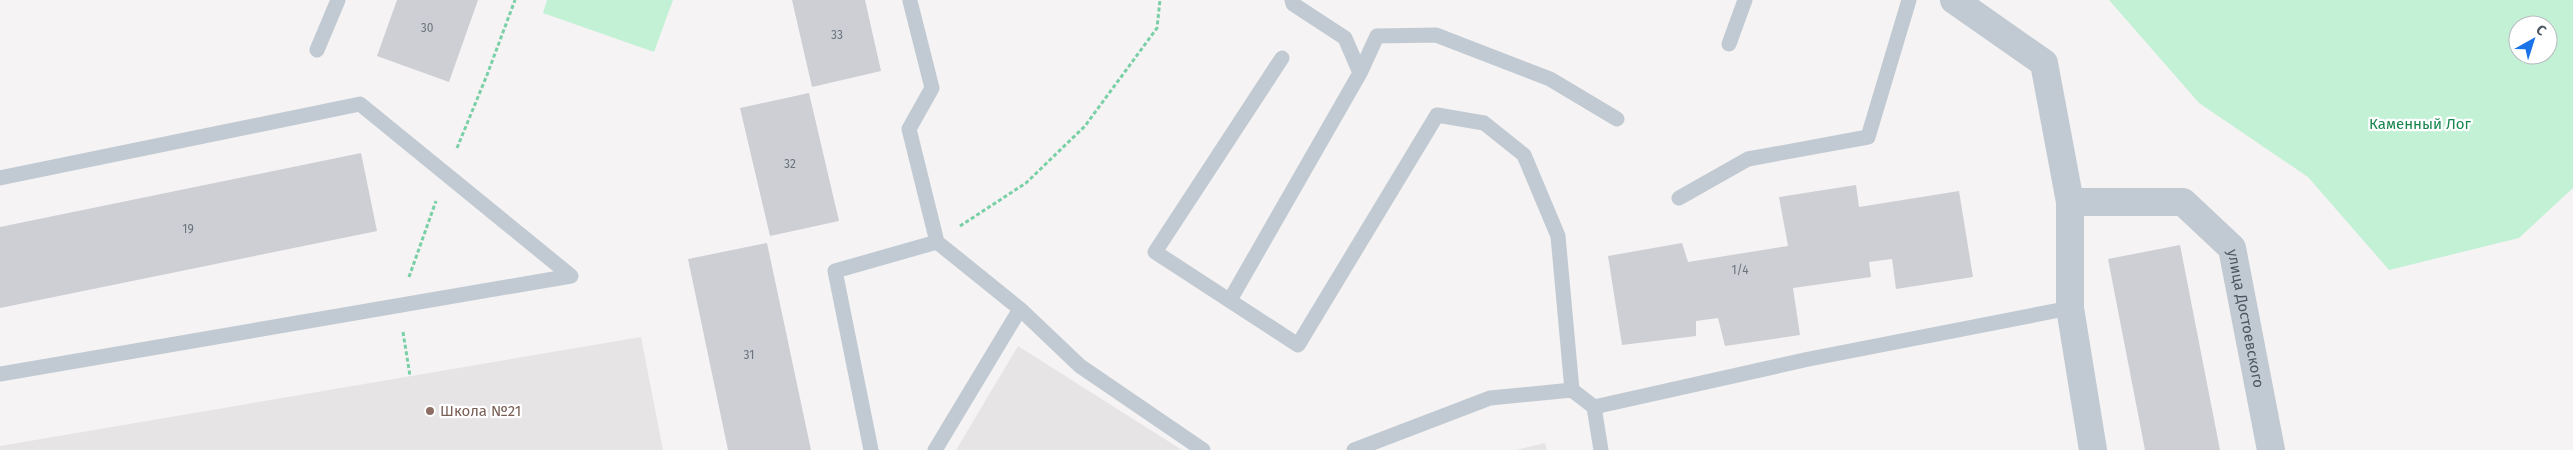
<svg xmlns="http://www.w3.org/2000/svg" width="2573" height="450" font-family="'Fira Sans',sans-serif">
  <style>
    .education { fill: #e6e4e5 }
    .green { fill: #c3f1d5; fill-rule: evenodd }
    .building { fill: #cdcfd5 }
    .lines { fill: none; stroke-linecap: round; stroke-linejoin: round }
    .path { stroke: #7ad0a6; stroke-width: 3; stroke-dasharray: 4 2.5; stroke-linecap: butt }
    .lane { stroke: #c1cad2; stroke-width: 15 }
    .street { stroke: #c1cad2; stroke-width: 28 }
    .education-dot { fill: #8d6e63; stroke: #fff; stroke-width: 2 }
    .labels { text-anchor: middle; stroke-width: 4.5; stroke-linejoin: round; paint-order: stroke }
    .number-label { font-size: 12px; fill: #6b747e }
    .park-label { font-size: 15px; fill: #17864f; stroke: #fff }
    .street-label { font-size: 15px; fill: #4a5661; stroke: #fff }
    .education-label { font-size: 15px; fill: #785e54; stroke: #fff; text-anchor: start }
  </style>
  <rect width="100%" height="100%" fill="#f5f3f3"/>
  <!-- education -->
  <path class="education" d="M641,337L663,450H0V446Z
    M1018,346L1182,450H956Z
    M1545,443L1547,450H1516Z"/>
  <!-- green -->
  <path class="green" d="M547,0H673L654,52L543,13Z
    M2109,0H2573V188L2519,238L2389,270L2308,177L2199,103ZM2518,25H2548V55H2518Z"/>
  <!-- building -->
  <path class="building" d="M397,0H478L449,82L377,56Z
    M792,0H865L881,71L812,87Z
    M809,93L839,221L770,236L740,108Z
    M361,153L377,231L0,308V227Z
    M1856,185L1859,207L1959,191L1973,277L1896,289L1892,259L1869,262L1871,277L1793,288L1800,335L1725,346L1718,318L1696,321V336L1622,345L1608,256L1682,243L1688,262L1788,246L1779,197Z
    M767,243L811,450H728L688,259Z
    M2180,245L2220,450H2145L2108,259Z"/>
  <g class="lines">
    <!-- path -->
    <path class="path" d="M457,148L487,75L515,0
      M960,226L1026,183L1085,126L1157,28L1160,0
      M409,277L436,201
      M403,332L410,376"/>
    <!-- lane -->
    <path class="lane" d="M910,1L932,88L909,129L937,242
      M1729,44L1745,0
      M317,50L338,0
      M1282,58L1155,252L1298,345L1437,115L1484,123L1524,155L1558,236L1572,390
      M1360,73L1377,36L1436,35L1550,79L1617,119
      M0,178L360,104L571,276
      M1679,198L1748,159L1868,137L1909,0
      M1230,300L1360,73L1345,38L1293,4L1292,0
      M0,374L571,276
      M1594,407L1601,450
      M871,450L835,271L937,242L1020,309L1080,366L1203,450
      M935,450L1020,309
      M1354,450L1490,398L1572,390L1594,407L1809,359L2070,308"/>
    <!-- street -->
    <g class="street">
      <path d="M1954,0L2044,63L2070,202V308L2093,450"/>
      <path id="s1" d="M2070,202H2183L2232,248L2271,450"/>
    </g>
  </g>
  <!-- markers -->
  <circle class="education-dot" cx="430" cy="411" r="5"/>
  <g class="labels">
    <!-- number labels -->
    <g class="number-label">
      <text x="427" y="32">30</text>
      <text x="837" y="39">33</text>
      <text x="790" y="168">32</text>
      <text x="188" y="233">19</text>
      <text x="1740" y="274">1/4</text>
      <text x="749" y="359">31</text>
    </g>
    <!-- park labels -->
    <g class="park-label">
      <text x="2420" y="129">Каменный Лог</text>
    </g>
    <!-- street labels -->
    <g class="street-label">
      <text dy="5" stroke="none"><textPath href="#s1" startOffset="252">улица Достоевского</textPath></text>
    </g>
    <!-- education labels -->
    <g class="education-label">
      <text x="440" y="416">Школа №21</text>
    </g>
  </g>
  <!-- north arrow -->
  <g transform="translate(2533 40) rotate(39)"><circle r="24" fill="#ffffff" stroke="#b7bbc0"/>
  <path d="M0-4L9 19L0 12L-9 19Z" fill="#1a73e8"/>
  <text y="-8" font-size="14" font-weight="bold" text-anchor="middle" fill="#4a5661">С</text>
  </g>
</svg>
